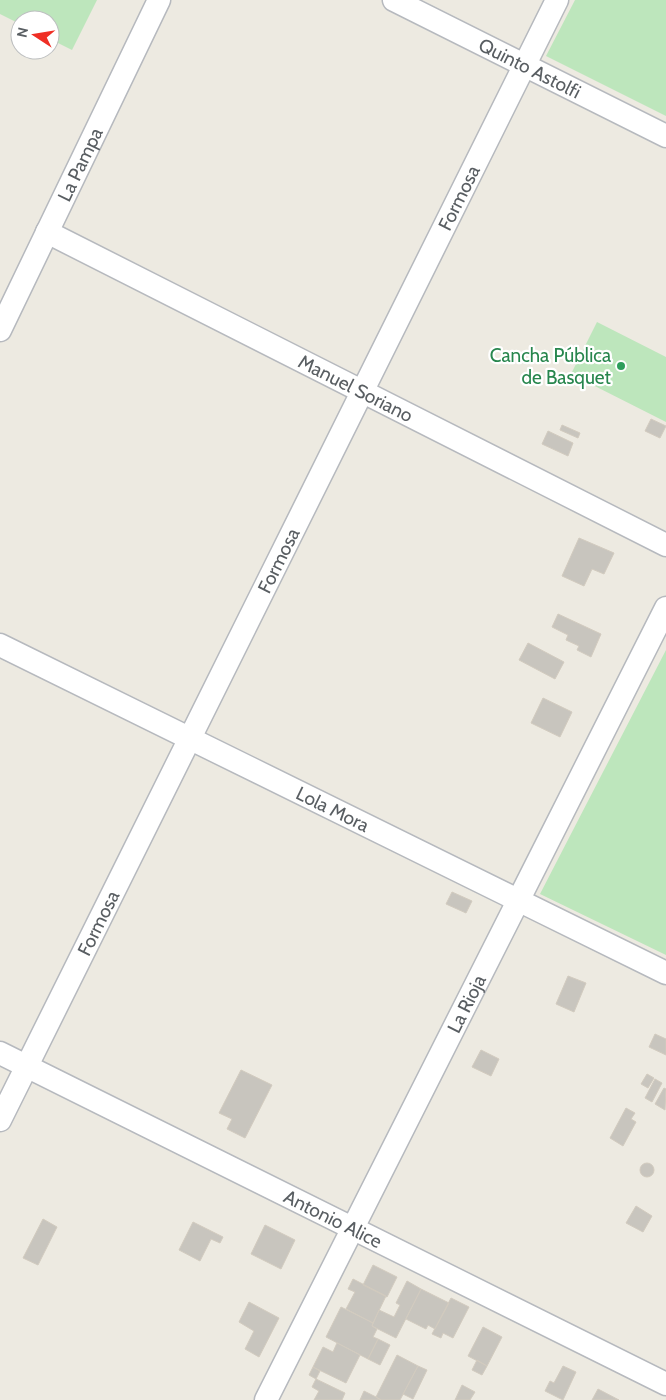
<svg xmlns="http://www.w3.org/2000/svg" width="666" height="1400" font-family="Cabin,sans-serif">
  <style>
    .green { fill: #bde6bc }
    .building { fill: #c8c5be; stroke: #d2cbbf }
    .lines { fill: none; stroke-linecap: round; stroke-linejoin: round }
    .minor-casing { stroke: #b6b9be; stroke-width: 25 }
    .minor { stroke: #fff; stroke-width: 22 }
    .leisure-dot { fill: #2e9e5b; stroke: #fff; stroke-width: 2 }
    .labels { text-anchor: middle; stroke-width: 4.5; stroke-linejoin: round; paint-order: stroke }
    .street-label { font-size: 19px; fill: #595e62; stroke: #fff }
    .leisure-label { font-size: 19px; fill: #27864d; stroke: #fff; text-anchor: end }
  </style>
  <rect width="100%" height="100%" fill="#edeae1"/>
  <!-- green -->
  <path class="green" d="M0,0H97L72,50L50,39V20H20V24L0,14Z
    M575,0H666V116L546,56Z
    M597,322L666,357V422L571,374Z
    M666,650V955L540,894Z"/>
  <!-- building -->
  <path class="building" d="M651,419L666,426L660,438L645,431Z
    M562,425L580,433L578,438L560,430Z
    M548,431L573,443L568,456L542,444Z
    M579,538L614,553L604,574L592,569L584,586L562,576Z
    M558,614L601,634L591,657L577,650L579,646L566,640L568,635L552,627Z
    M528,643L564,662L555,679L519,660Z
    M543,698L572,712L560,737L531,723Z
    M452,892L472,901L466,913L446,904Z
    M568,976L586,983L574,1012L556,1004Z
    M655,1034L666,1039V1055L649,1047Z
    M481,1050L499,1059L491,1076L472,1067Z
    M241,1070L272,1085L245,1138L227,1129L232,1119L219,1113Z
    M647,1074L654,1078L648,1088L641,1084Z
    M655,1079L662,1083L652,1102L645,1098Z
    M664,1088L666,1089L665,1110L655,1104Z
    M626,1108L635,1113L631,1119L636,1122L623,1146L610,1138Z
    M640 1170a7 7 0 1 1 14 0a7 7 0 1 1-14 0Z
    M636,1206L652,1216L643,1232L626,1223Z
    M43,1219L57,1227L38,1265L23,1258Z
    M193,1222L223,1237L220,1243L211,1239L200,1261L179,1250Z
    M265,1225L295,1240L281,1269L251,1254Z
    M373,1265L397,1277L387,1297L363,1285Z
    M353,1279L386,1296L373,1323L346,1309L355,1292L348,1289Z
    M407,1281L421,1289L396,1338L372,1326L379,1310L394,1317L400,1305L396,1303Z
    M421,1289L449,1303L435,1329L428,1325L426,1329L406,1319Z
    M451,1298L469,1307L453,1338L443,1333L441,1338L432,1334Z
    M249,1302L279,1318L259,1357L245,1349L254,1331L239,1322Z
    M341,1307L373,1323L372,1326L377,1329L373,1337L378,1339L368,1359L326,1337Z
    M483,1327L502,1337L487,1366L468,1356Z
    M378,1339L390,1345L380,1365L368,1359Z
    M337,1343L360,1355L346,1383L313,1367L323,1347L333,1352Z
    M397,1355L418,1366L400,1400H381L376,1397Z
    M477,1360L487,1366L482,1375L472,1370Z
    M418,1366L427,1370L413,1399L403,1394Z
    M563,1366L576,1372L563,1400L545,1391L550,1381L554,1383Z
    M313,1367L320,1371L316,1379L309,1375Z
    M316,1379L345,1393L342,1400H314L319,1391L312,1387Z
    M462,1385L475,1392L470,1400H455Z
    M598,1389L619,1400H592Z
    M364,1391L376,1397L381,1400H360Z"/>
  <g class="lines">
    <defs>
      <g id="minor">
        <path id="s1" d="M394,0L666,136"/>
        <path id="s2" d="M47,232L666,545"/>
        <path id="s3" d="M0,330L159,0"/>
        <path id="s4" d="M0,645L666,973"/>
        <path id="s5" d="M0,1053L666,1384"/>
        <path id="s6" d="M0,1120L557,0"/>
        <path id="s7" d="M266,1400L666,608"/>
      </g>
    </defs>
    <!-- minor casing -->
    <use href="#minor" class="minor-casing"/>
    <!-- minor -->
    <use href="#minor" class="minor"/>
  </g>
  <!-- markers -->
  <circle class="leisure-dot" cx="621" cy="366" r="5"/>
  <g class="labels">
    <!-- street labels -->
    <g class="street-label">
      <text dy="7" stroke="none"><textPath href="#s1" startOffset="152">Quinto Astolfi</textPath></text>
      <text dy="7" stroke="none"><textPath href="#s3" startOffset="184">La Pampa</textPath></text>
      <text dy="7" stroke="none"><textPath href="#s6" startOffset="1030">Formosa</textPath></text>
      <text dy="7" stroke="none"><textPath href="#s2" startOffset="346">Manuel Soriano</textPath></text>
      <text dy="7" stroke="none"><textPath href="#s6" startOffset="625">Formosa</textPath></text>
      <text dy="7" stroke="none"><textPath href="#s4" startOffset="371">Lola Mora</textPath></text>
      <text dy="7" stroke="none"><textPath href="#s6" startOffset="220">Formosa</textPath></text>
      <text dy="7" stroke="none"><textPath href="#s7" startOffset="444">La Rioja</textPath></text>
      <text dy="7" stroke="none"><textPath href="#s5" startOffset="372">Antonio Alice</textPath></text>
    </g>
    <!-- leisure labels -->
    <g class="leisure-label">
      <text x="611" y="362">Cancha Pública<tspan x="611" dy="22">de Basquet</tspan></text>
    </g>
  </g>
  <!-- north arrow -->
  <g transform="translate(35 35) rotate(282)"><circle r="24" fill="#ffffff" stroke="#bdbfc0"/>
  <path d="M0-4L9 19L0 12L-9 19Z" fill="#ef2f25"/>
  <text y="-8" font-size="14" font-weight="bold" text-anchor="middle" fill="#595e62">N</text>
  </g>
</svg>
